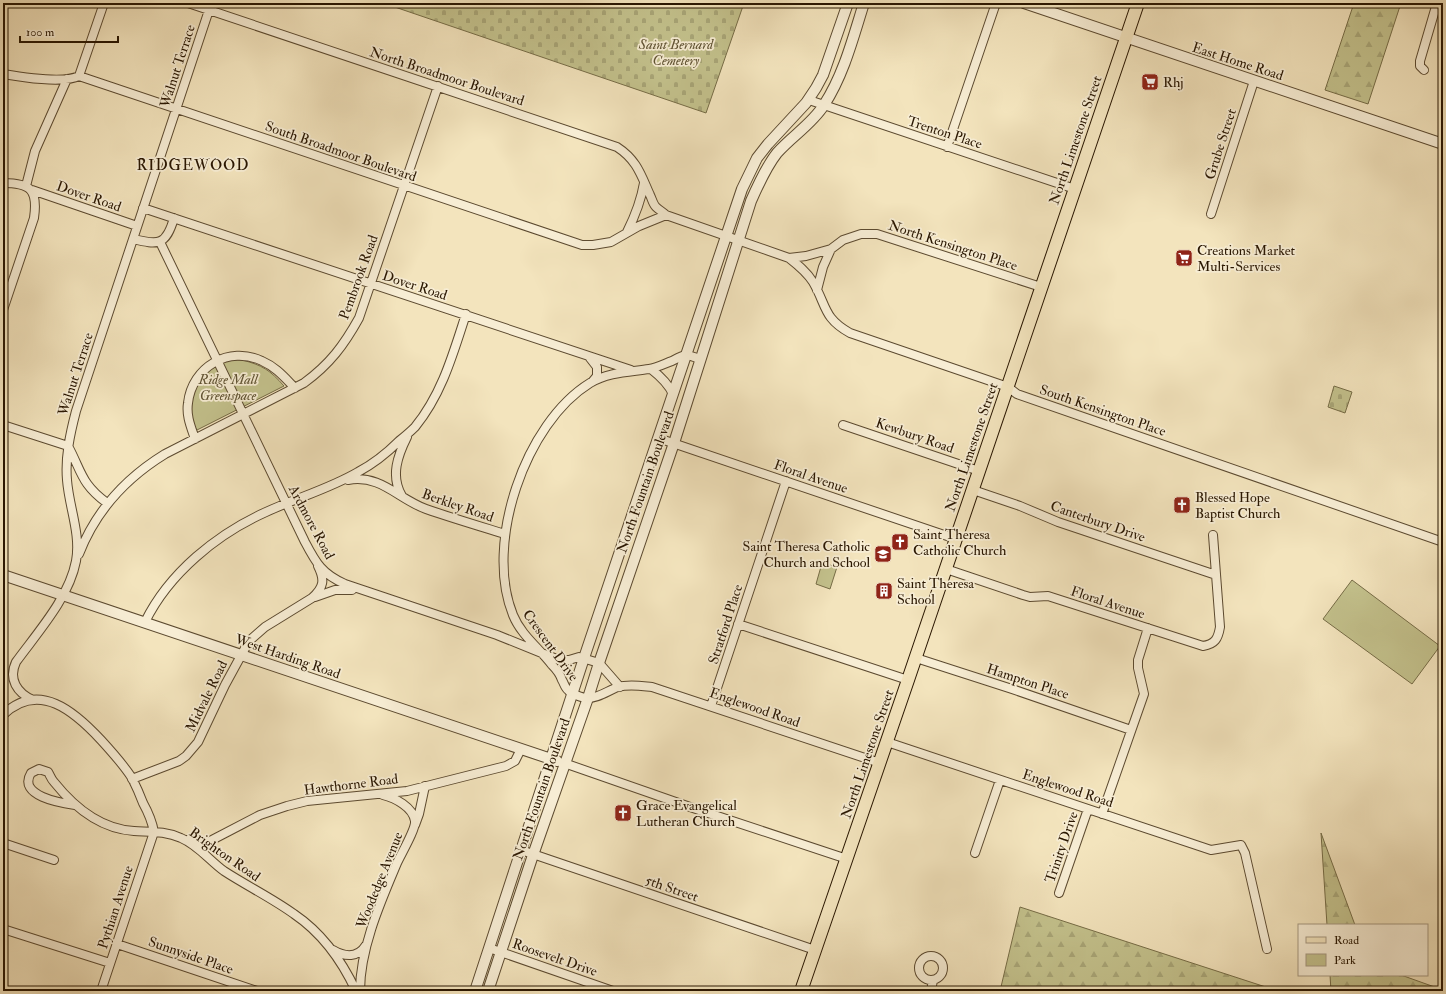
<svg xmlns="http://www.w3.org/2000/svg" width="1446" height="994" font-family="'IM FELL Double Pica',serif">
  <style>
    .forest { fill: url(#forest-firs); stroke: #766c46 }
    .cemetery { fill: url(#cemetery-stones); stroke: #766c46 }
    .park { fill: #c3c18c; stroke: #766c46 }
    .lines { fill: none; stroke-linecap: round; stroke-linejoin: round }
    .minor-casing { stroke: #5c4a30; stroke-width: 10 }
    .tertiary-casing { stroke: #5c4a30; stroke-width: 12 }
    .primary-casing { stroke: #291601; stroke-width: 14 }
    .minor { stroke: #f7edd4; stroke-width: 8 }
    .tertiary { stroke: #f7edd4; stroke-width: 10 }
    .primary { stroke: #f3e4bd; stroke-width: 12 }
    .labels { text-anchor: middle; stroke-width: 3.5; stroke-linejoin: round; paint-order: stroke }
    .park-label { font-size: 14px; font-style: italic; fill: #5f5232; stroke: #f7edd4 }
    .street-label { font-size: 14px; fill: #291601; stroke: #f7edd4 }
    .poi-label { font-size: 14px; fill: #291601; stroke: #f7edd4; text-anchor: start }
    .neighbourhood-label { font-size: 15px; letter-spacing: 1px; fill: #291601; stroke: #f7edd4 }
  </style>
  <defs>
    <pattern id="forest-firs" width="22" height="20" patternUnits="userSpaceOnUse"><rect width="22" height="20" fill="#c3c18c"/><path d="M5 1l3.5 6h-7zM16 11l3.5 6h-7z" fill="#a8a577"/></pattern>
    <pattern id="cemetery-stones" width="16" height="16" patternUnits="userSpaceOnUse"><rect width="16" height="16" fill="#c3c18c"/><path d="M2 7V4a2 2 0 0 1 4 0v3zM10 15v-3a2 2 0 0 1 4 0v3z" fill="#a8a577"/></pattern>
  </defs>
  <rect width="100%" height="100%" fill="#f3e4bd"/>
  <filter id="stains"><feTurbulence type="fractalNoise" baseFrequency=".005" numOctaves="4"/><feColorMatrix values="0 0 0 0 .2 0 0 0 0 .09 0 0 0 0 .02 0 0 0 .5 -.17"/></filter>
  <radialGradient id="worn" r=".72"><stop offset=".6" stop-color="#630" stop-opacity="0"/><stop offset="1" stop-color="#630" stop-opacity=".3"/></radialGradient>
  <!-- forest -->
  <path class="forest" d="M1354,3H1401L1368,104L1325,90Z
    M1321,833L1355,925H1327Z
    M1020,907L1278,991H1000Z
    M1330,975H1401L1443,990V991H1331Z"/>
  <!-- cemetery -->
  <path class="cemetery" d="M383,3H744L706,113Z
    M1334,386L1352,392L1345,413L1328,407Z"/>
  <!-- park -->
  <path class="park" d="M242,360C262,365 270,370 284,386L197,430C192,424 192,419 191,412C189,391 203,368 224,361C229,359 236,360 242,360Z
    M822,563L837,567L830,589L816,584Z
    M1352,580L1440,646L1412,684L1323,619Z"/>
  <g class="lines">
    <defs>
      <path id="minor" d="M188,3L617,147C637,160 641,175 650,195C652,199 653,204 656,207C659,210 663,212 666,215L789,258C798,265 807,272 813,282C827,306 823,318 850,333L1008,387L1017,394L1443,542
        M1424,70L1420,66V61L1437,3
        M3,74C21,77 63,84 79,76L582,245H593L611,242L639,226L666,215
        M79,76L104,3
        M809,100L1075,189
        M947,147L996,3
        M3,183C31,183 38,190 34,218L3,310
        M26,186L35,151L67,79
        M32,190L137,226
        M143,208L631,370
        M1211,214L1254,81
        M627,232C635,216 641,201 644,183
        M133,239C158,245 166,246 174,218
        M160,242L305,542C316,563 322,574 345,584L497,635L559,660H569L579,657L599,663L620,687
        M789,258L806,256L831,249L843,240L861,234H877L1041,287
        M817,290L823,267L831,249
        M590,358L597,367V376L592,382
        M700,359C696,358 690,355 686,355C681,356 676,359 672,361C664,364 656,368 649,369C629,372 608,372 590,383C525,423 484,544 513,615C521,635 539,648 552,665C556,669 560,674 562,680C564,683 565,688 568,690C571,694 583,698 587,698C597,699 609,690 618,687C629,684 641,686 652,687L880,763
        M651,369C660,376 668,383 673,394
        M3,425L68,446C82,472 81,484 107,503
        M843,425L979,471
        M658,438L956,539
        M195,439C191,427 186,416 188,403C192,367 229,345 262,361C276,367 285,378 295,388
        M348,480C381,474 398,499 426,509C452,518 479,526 505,534
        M973,490L1020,506L1058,522L1216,575
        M402,496C390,476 398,455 407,437
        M79,554C96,510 126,478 165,454L304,383C330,364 344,345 359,318L438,86
        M946,569L1023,595L1030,597L1048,596L1203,646C1215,644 1218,639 1220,627L1213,535
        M315,597L335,590H352
        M145,622C169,573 217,534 266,512C296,498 329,489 358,472C373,464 387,453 399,441C404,437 410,432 415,427C442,394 453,354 466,314
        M738,624L908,680
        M916,658L1012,689L1131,730
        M33,700C17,693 8,679 16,662C37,633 69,598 76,561C81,534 69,507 67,480C65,457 70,434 76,411L209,10
        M711,706L786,481
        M3,715C39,680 75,712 101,740C112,752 123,764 132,778C136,786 140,795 143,803C148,812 152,821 154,832L101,991
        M887,742L1211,850L1241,845L1245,853L1267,949
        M564,763L693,808L847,859
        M132,779L179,761L186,756L198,742L225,685L249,641L265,627L312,598C324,587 325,580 318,566
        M75,805C61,803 17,796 31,773L39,769L48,772C50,775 51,779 54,782C74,807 100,829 134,831C150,832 166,831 181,838C198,845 210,861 224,871C247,886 272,898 294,914C322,933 342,961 356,991
        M1102,814L1144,694L1138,668V660L1148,628
        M415,825L419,814L425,786
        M188,840L203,843L210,841L260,815L287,806L307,801L407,791L506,766L515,761L521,749
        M3,843L54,860
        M521,850L815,950
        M975,853L1000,780
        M1059,893L1088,809
        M3,929L110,963
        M117,944L257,991
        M489,948L613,991
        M333,950C345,957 358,958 366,945
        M919 968a12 12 0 1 1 24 0a12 12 0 1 1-24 0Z
        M360,991C360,948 381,901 397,863C401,854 416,829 415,821C413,807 395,798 383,795
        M931,991L933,980"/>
      <path id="tertiary" d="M1024,3L1443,144
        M3,575L557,761
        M475,991L584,658L742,189L757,158L768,144L806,103L816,88L823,75L848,3
        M488,991L533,855L588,698L599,663L674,443L751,201C758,185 766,167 777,153C792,136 812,124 824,105C844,74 853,38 864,3"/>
      <path id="primary" d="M801,991L908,680L1138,3"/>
    </defs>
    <!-- minor casing -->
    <use href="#minor" class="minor-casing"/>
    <!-- tertiary casing -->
    <use href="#tertiary" class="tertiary-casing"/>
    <!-- primary casing -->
    <use href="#primary" class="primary-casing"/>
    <!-- minor -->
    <use href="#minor" class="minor"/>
    <!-- tertiary -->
    <use href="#tertiary" class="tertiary"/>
    <!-- primary -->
    <use href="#primary" class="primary"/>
  </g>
  <!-- icons -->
  <defs>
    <symbol id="supermarket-square" viewBox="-11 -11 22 22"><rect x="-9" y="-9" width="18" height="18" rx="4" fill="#8f2418" stroke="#f7edd4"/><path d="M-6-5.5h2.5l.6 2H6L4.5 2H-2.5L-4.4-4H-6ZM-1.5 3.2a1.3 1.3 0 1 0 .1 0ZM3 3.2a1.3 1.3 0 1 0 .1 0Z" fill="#fff"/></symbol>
    <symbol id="church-square" viewBox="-11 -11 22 22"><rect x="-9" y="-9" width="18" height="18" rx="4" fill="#8f2418" stroke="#f7edd4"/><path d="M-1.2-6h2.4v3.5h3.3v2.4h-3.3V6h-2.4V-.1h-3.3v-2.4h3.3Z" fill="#fff"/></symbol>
    <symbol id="school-square" viewBox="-11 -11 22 22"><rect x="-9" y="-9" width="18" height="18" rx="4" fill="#8f2418" stroke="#f7edd4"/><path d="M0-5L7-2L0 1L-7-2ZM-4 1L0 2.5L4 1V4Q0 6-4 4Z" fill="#fff"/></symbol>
    <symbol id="building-square" viewBox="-11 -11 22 22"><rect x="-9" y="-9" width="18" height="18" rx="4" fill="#8f2418" stroke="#f7edd4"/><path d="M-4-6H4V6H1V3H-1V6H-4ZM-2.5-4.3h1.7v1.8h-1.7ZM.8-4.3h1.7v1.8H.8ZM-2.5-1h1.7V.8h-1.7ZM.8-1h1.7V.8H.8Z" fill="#fff"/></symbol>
  </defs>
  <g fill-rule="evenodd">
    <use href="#supermarket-square" x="1140" y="72" width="20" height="20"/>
    <use href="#supermarket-square" x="1174" y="248" width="20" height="20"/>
    <use href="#church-square" x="1172" y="495" width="20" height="20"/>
    <use href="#church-square" x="890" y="532" width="20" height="20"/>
    <use href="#school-square" x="873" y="544" width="20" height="20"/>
    <use href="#building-square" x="874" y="581" width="20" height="20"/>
    <use href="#church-square" x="613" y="803" width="20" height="20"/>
  </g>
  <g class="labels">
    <!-- park labels -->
    <g class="park-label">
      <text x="676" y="49">Saint Bernard<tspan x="676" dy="16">Cemetery</tspan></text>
      <text x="228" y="384">Ridge Mall<tspan x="228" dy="16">Greenspace</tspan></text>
    </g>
    <!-- street labels -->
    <g class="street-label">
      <text transform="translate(1238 61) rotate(18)" y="5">East Home Road</text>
      <text transform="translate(177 66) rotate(-72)" y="5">Walnut Terrace</text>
      <text transform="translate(447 76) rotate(18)" y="5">North Broadmoor Boulevard</text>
      <text transform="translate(945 132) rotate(18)" y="5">Trenton Place</text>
      <text transform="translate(1075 140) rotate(-71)" y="5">North Limestone Street</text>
      <text transform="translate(1220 144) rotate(-72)" y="5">Grube Street</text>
      <text transform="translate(341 151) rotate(19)" y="5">South Broadmoor Boulevard</text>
      <text transform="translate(89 196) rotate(19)" y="5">Dover Road</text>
      <text transform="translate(953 245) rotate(18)" y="5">North Kensington Place</text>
      <text transform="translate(358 277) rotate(-70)" y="5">Pembrook Road</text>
      <text transform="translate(415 285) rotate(18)" y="5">Dover Road</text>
      <text transform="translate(75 374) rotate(-72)" y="5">Walnut Terrace</text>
      <text transform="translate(1103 410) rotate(19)" y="5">South Kensington Place</text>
      <text transform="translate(915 435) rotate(19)" y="5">Kewbury Road</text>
      <text transform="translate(971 447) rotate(-71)" y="5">North Limestone Street</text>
      <text transform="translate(811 476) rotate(19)" y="5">Floral Avenue</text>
      <text transform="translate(645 482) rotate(-71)" y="5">North Fountain Boulevard</text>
      <text transform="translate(458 505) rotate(19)" y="5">Berkley Road</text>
      <text transform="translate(1098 521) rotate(19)" y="5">Canterbury Drive</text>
      <text transform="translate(312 522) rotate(62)" y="5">Ardmore Road</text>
      <text transform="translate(1108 602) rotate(18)" y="5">Floral Avenue</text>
      <text transform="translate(725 624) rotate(-72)" y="5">Stratford Place</text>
      <text transform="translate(551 645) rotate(54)" y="5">Crescent Drive</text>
      <text transform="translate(288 656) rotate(19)" y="5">West Harding Road</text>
      <text transform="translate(1028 681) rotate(18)" y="5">Hampton Place</text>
      <text transform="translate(206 696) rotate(-64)" y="5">Midvale Road</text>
      <text transform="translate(755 707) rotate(19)" y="5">Englewood Road</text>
      <text transform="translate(867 754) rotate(-71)" y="5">North Limestone Street</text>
      <text transform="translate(351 784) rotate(-7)" y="5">Hawthorne Road</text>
      <text transform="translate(1068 788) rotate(18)" y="5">Englewood Road</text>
      <text transform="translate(541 789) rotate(-71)" y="5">North Fountain Boulevard</text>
      <text transform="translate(1061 847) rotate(-71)" y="5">Trinity Drive</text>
      <text transform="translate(225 854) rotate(35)" y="5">Brighton Road</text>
      <text transform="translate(379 880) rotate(-68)" y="5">Woodedge Avenue</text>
      <text transform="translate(672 888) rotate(19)" y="5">5th Street</text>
      <text transform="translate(115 907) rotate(-72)" y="5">Pythian Avenue</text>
      <text transform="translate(191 955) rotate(19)" y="5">Sunnyside Place</text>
      <text transform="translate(555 957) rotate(19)" y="5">Roosevelt Drive</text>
    </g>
    <!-- poi labels -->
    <g class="poi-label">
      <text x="1163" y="87">Rhj</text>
      <text x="1197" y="255">Creations Market<tspan x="1197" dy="16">Multi-Services</tspan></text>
      <text x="1195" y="502">Blessed Hope<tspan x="1195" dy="16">Baptist Church</tspan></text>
      <text x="913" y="539">Saint Theresa<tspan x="913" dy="16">Catholic Church</tspan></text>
      <text x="870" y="551" text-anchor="end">Saint Theresa Catholic<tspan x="870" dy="16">Church and School</tspan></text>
      <text x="897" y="588">Saint Theresa<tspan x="897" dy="16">School</tspan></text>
      <text x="636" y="810">Grace Evangelical<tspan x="636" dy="16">Lutheran Church</tspan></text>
    </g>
    <!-- neighbourhood labels -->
    <g class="neighbourhood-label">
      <text x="193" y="170">RIDGEWOOD</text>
    </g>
  </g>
  <!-- margin -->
  <rect width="1446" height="994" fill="none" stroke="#f3e4bd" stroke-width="16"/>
  <rect x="4" y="4" width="1438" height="986" fill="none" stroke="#291601" stroke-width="2"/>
  <rect x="8" y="8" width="1430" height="978" fill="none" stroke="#291601"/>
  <!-- legend -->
  <rect x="1298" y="924" width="130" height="52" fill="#f7edd4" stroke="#a59780"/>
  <rect x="1306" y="937" width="20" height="6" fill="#f3e4bd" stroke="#a59780"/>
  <text x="1334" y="944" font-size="12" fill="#291601">Road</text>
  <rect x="1306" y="954" width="20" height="12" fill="#c3c18c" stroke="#a59780"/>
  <text x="1334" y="964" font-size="12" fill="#291601">Park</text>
  <!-- scale -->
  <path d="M20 36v6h98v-6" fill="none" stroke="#291601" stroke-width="2"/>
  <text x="26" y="36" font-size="12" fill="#291601" stroke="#f7edd4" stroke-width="3" paint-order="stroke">100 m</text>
  <rect width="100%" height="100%" filter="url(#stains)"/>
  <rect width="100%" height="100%" fill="url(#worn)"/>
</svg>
